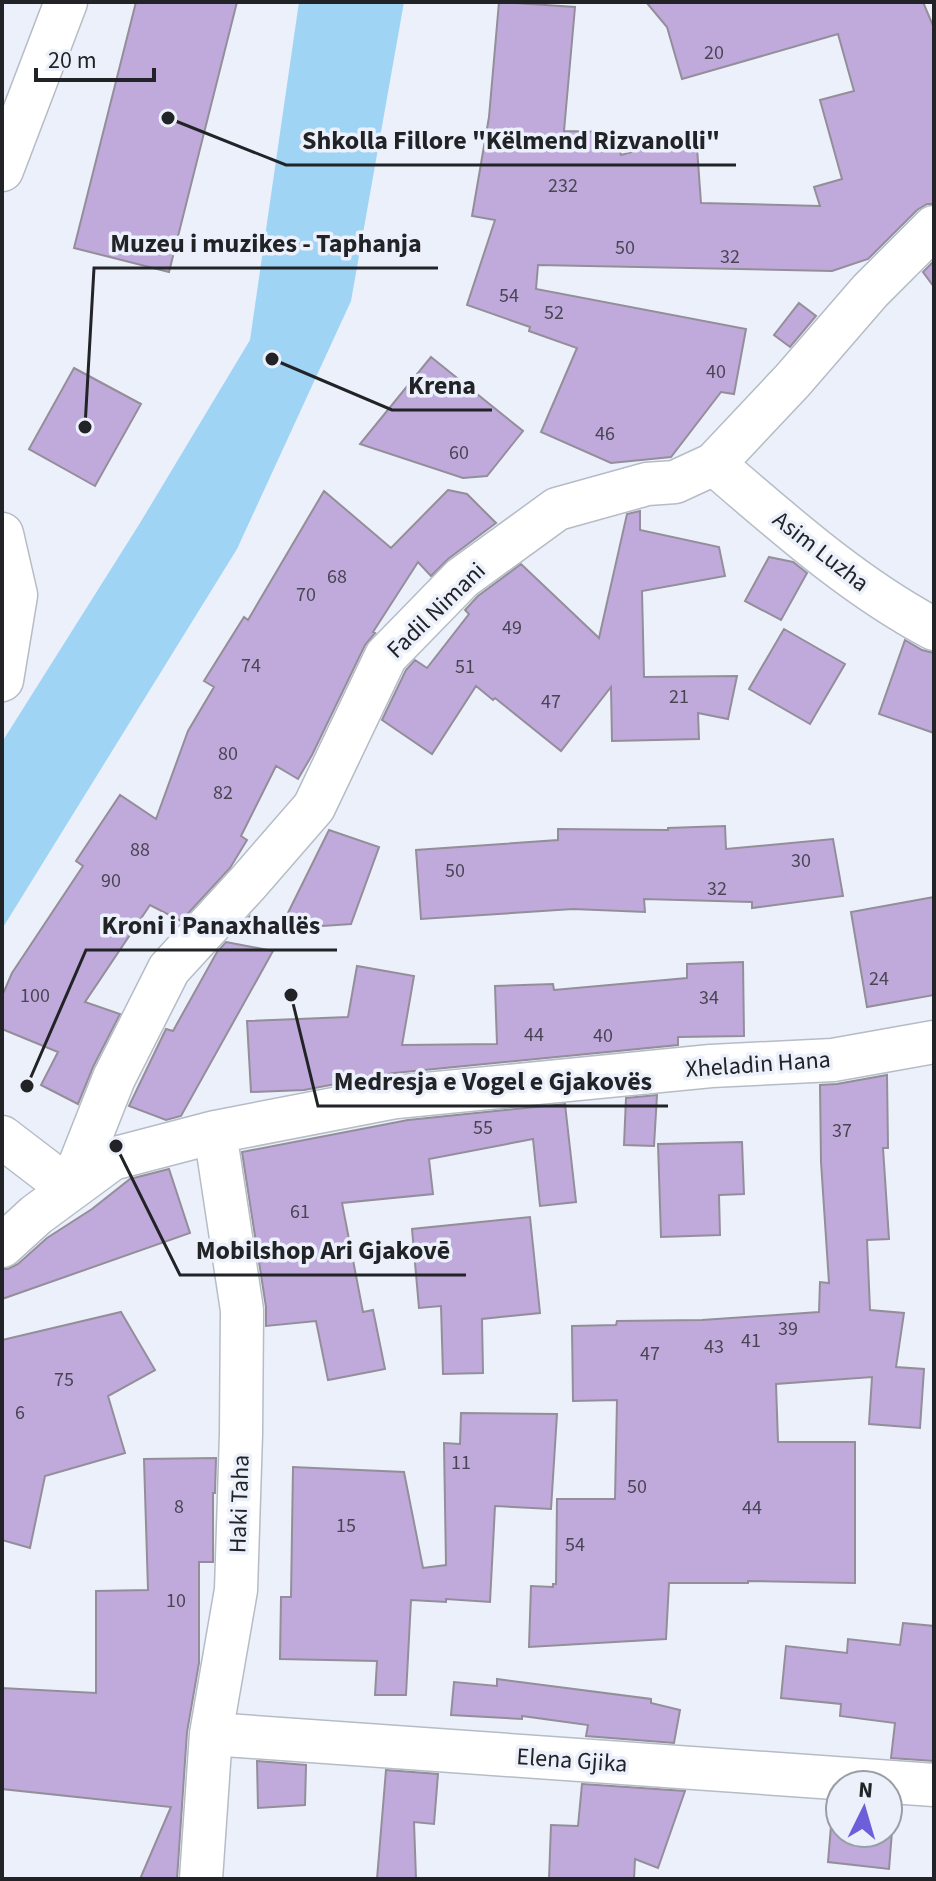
<svg xmlns="http://www.w3.org/2000/svg" width="936" height="1881" font-family="'Source Sans 3',sans-serif">
  <style>
    .water { fill: #9fd4f5 }
    .building { fill: #c0aadb; stroke: #938e99; stroke-width: 2 }
    .lines { fill: none; stroke-linecap: round; stroke-linejoin: round }
    .street-casing { stroke: #b6bcc6; stroke-width: 45 }
    .street { stroke: #fff; stroke-width: 42 }
    .labels { text-anchor: middle; stroke-width: 7; stroke-linejoin: round; paint-order: stroke }
    .number-label { font-size: 20px; fill: #494554 }
    .street-label { font-size: 24px; fill: #212327; stroke: #ebf0fb }
    .leader { fill: none; stroke: #212327; stroke-width: 3 }
    .callout-dot { fill: #212327; stroke: #ebf0fb; stroke-width: 3 }
    .callout-label { font-size: 26px; text-anchor: middle; font-weight: bold; fill: #212327; stroke: #ebf0fb; stroke-width: 7; stroke-linejoin: round; paint-order: stroke }
  </style>
  <rect width="100%" height="100%" fill="#ebf0fb"/>
  <!-- water -->
  <path class="water" d="M299,2H404L351,301L237,549L2,929V742L140,523L250,340Z"/>
  <!-- building -->
  <path class="building" d="M136,2H237L169,272L74,248Z
    M499,2L575,7L564,131L614,132L621,155L696,134L701,203L820,206L814,187L842,179L820,100L854,91L838,34L682,79L667,27L646,2H923L934,28V204H927L917,210L868,259L832,271L538,265L536,289L746,329L734,394L721,392L671,457L611,463L541,432L577,348L529,331L530,327L467,305L495,220L472,216L489,117Z
    M934,261V287L923,272Z
    M799,303L816,316L790,347L774,335Z
    M431,357L523,431L487,476L463,478L360,444Z
    M74,368L141,404L95,486L29,449Z
    M448,490L467,494L496,523L448,559L431,576L418,562L373,632L375,633L365,645L312,755L298,779L276,766L241,836L247,840L230,868L181,921L150,905L85,1002L120,1014L93,1067L78,1104L41,1085L58,1052L2,1029V996L12,973L83,866L76,861L120,795L156,819L188,731L214,687L204,681L244,617L248,620L324,491L391,548Z
    M640,511V530L719,547L725,576L642,591L644,677L737,676L728,719L698,713L699,739L612,741L611,687L561,751L495,698L493,700L476,686L432,754L382,720L406,670L415,660L427,668L469,614L465,610L478,596L521,564L599,638L627,514Z
    M769,557L793,562L807,573L781,620L745,601Z
    M784,629L845,664L810,724L749,689Z
    M905,640L922,650L934,653V733L879,714Z
    M725,826L726,849L833,839L843,896L752,908V902L644,899L645,912L573,909L421,919L416,850L558,840V829L668,830V828Z
    M329,830L379,847L351,924L280,929Z
    M934,897V995L867,1007L851,912Z
    M251,915L276,929L236,931Z
    M226,942L273,951L181,1116L166,1120L129,1106L166,1029L173,1031L217,952Z
    M743,962L744,1036L678,1037V1045L394,1073L304,1090L251,1092L247,1021L348,1017L357,966L414,976L402,1045L497,1044L495,986L553,984L554,990L687,978V964Z
    M887,1075L888,1148H883L889,1239L867,1240L870,1310L904,1313L896,1367L924,1369L920,1428L869,1424L872,1377L776,1384L778,1442H855V1583L748,1581V1583H669L666,1639L529,1647L531,1586L553,1587V1584H556L557,1499H615L617,1400L573,1401L572,1326L616,1325L617,1321L702,1320L819,1312L820,1282L829,1283L821,1162L820,1085L837,1084Z
    M657,1095L654,1146L624,1145L626,1098Z
    M565,1104L576,1202L540,1206L533,1139L429,1159L433,1194L342,1203L363,1312L373,1310L385,1369L328,1380L316,1321L266,1326V1307L242,1152L408,1120Z
    M742,1142L744,1194L719,1195L720,1235L661,1237L658,1144Z
    M169,1169L190,1233L2,1299V1269H8L18,1264L47,1238L92,1209L130,1179Z
    M530,1217L540,1313L482,1319L483,1373L443,1374L441,1306L419,1308L412,1229Z
    M121,1312L155,1370L108,1396L125,1453L45,1476L30,1548L2,1540V1340Z
    M461,1413L557,1414L551,1509L495,1506L490,1602L446,1599V1602L411,1600L406,1695H375L377,1661L280,1659L281,1597H291L293,1467L404,1472L423,1568L446,1565L444,1443L460,1444Z
    M216,1458L215,1493H213V1562H199V1663L187,1732L177,1879H140L171,1807L2,1789V1688L96,1693V1591L148,1590L144,1459Z
    M903,1623L934,1626V1761L891,1758L895,1723L840,1716L841,1704L781,1698L786,1646L847,1653L848,1639L900,1645Z
    M497,1679L651,1699V1703L680,1710L674,1743L586,1736L588,1725L522,1716V1719L451,1715L454,1682L497,1686Z
    M257,1761L306,1765L305,1805L258,1808Z
    M386,1770L438,1774L434,1824L414,1822L416,1879H377Z
    M582,1784L685,1791L658,1868L635,1859L634,1879H549L551,1825L578,1826Z
    M833,1802H840V1833H888V1806H894L889,1869L828,1862Z"/>
  <g class="lines">
    <defs>
      <path id="street" d="M2,170L66,2
        M714,464C784,524 853,586 934,629
        M2,534L16,595L2,680
        M2,1137L70,1189L114,1078L169,969L248,883L314,807L386,656L462,578L557,509L647,484L675,482L714,464L793,380L870,291L934,227
        M2,1246L36,1215L112,1159L215,1132L396,1097L711,1066L833,1060L934,1042
        M211,1734L934,1785
        M201,1879L211,1734L236,1590L241,1434L242,1310L215,1132"/>
    </defs>
    <!-- street casing -->
    <use href="#street" class="street-casing"/>
    <!-- street -->
    <use href="#street" class="street"/>
  </g>
  <g class="labels">
    <!-- number labels -->
    <g class="number-label">
      <text x="714" y="59">20</text>
      <text x="563" y="192">232</text>
      <text x="625" y="254">50</text>
      <text x="730" y="263">32</text>
      <text x="509" y="302">54</text>
      <text x="554" y="319">52</text>
      <text x="716" y="378">40</text>
      <text x="605" y="440">46</text>
      <text x="459" y="459">60</text>
      <text x="337" y="583">68</text>
      <text x="306" y="601">70</text>
      <text x="512" y="634">49</text>
      <text x="251" y="672">74</text>
      <text x="465" y="673">51</text>
      <text x="679" y="703">21</text>
      <text x="551" y="708">47</text>
      <text x="228" y="760">80</text>
      <text x="223" y="799">82</text>
      <text x="140" y="856">88</text>
      <text x="801" y="867">30</text>
      <text x="455" y="877">50</text>
      <text x="111" y="887">90</text>
      <text x="717" y="895">32</text>
      <text x="879" y="985">24</text>
      <text x="35" y="1002">100</text>
      <text x="709" y="1004">34</text>
      <text x="534" y="1041">44</text>
      <text x="603" y="1042">40</text>
      <text x="483" y="1134">55</text>
      <text x="842" y="1137">37</text>
      <text x="300" y="1218">61</text>
      <text x="788" y="1335">39</text>
      <text x="751" y="1347">41</text>
      <text x="714" y="1353">43</text>
      <text x="650" y="1360">47</text>
      <text x="64" y="1386">75</text>
      <text x="20" y="1419">6</text>
      <text x="461" y="1469">11</text>
      <text x="637" y="1493">50</text>
      <text x="179" y="1513">8</text>
      <text x="752" y="1514">44</text>
      <text x="346" y="1532">15</text>
      <text x="575" y="1551">54</text>
      <text x="176" y="1607">10</text>
    </g>
    <!-- street labels -->
    <g class="street-label">
      <text transform="translate(821 551) rotate(38)" y="8">Asim Luzha</text>
      <text transform="translate(436 610) rotate(-44)" y="8">Fadil Nimani</text>
      <text transform="translate(758 1064) rotate(-4)" y="8">Xheladin Hana</text>
      <text transform="translate(239 1504) rotate(-88)" y="8">Haki Taha</text>
      <text transform="translate(572 1760) rotate(4)" y="8">Elena Gjika</text>
    </g>
  </g>
  <!-- callouts -->
  <path class="leader" d="M168 118L286 165H736M85 427L94 268H438M272 359L392 410H492M27 1086L86 950H337M291 995L318 1106H668M116 1146L180 1275H466"/>
  <g class="callout-dot">
    <circle cx="168" cy="118" r="8"/>
    <circle cx="85" cy="427" r="8"/>
    <circle cx="272" cy="359" r="8"/>
    <circle cx="27" cy="1086" r="8"/>
    <circle cx="291" cy="995" r="8"/>
    <circle cx="116" cy="1146" r="8"/>
  </g>
  <g class="callout-label">
    <text x="511" y="149">Shkolla Fillore "Këlmend Rizvanolli"</text>
    <text x="266" y="252">Muzeu i muzikes - Taphanja</text>
    <text x="442" y="394">Krena</text>
    <text x="211" y="934">Kroni i Panaxhallës</text>
    <text x="493" y="1090">Medresja e Vogel e Gjakovës</text>
    <text x="323" y="1259">Mobilshop Ari Gjakovē</text>
  </g>
  <!-- border -->
  <rect width="936" height="1881" fill="none" stroke="#212327" stroke-width="8"/>
  <!-- north arrow -->
  <g transform="translate(864 1809) rotate(5)"><circle r="38" fill="#ebf0fb" stroke="#9a9ea6" stroke-width="2"/>
  <path d="M0-6L14 30L0 20L-14 30Z" fill="#6d5fd9"/>
  <text y="-12" font-size="22" font-weight="bold" text-anchor="middle" fill="#212327">N</text>
  </g>
  <!-- scale -->
  <path d="M36 68v12h118v-12" fill="none" stroke="#212327" stroke-width="4"/>
  <text x="48" y="68" font-size="24" fill="#212327" stroke="#ebf0fb" stroke-width="6" paint-order="stroke">20 m</text>
</svg>
